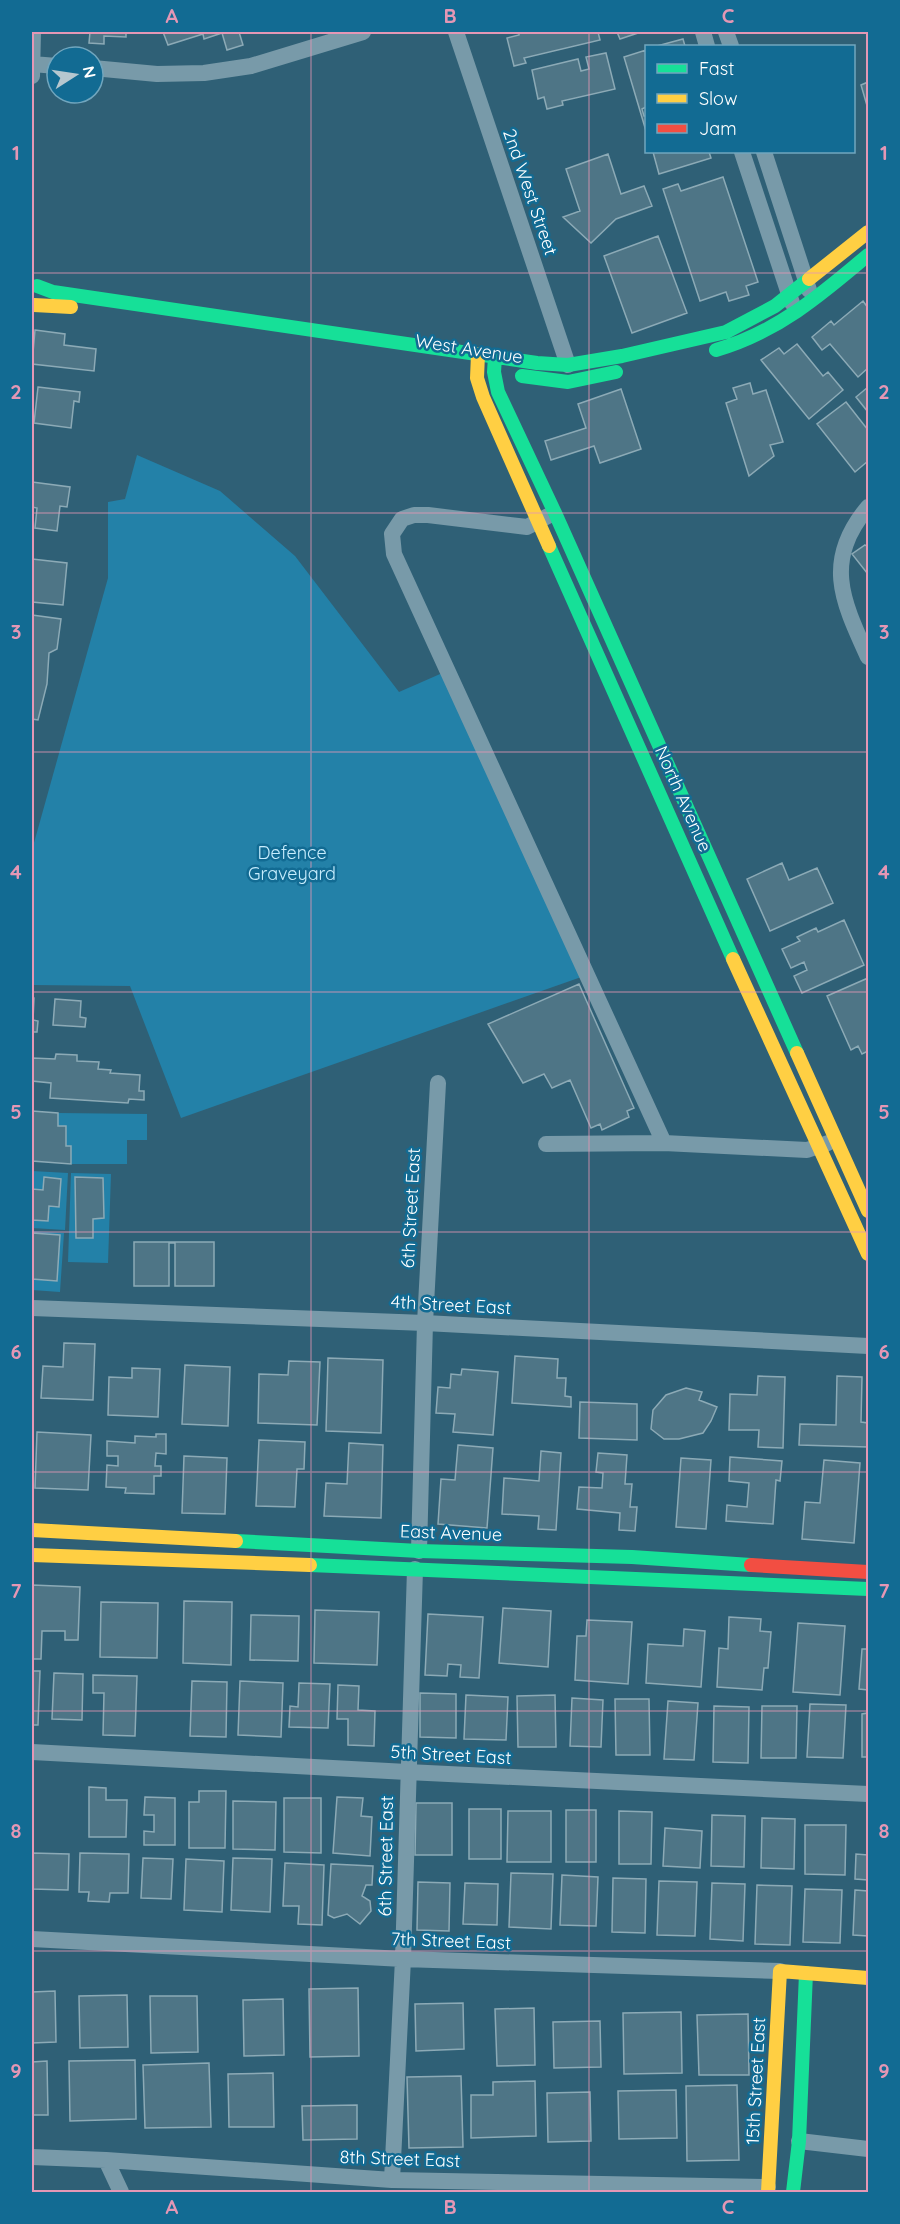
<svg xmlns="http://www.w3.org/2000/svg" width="900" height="2224" font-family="Quicksand,sans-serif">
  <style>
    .green { fill: #2381a8 }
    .building { fill: #4e7586; stroke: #8caab6; stroke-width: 1.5 }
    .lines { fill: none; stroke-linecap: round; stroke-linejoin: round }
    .street { stroke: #789aa9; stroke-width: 16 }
    .fast { stroke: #16e098; stroke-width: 14 }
    .slow { stroke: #ffcf43; stroke-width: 14 }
    .jam { stroke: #f24e42; stroke-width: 14 }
    .grid { fill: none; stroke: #e497b5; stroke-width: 1.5; stroke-opacity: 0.55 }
    .labels { text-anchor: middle; stroke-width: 5; stroke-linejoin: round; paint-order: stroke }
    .street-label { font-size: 18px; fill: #fff; stroke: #126b93 }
    .park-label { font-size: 18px; fill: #c7edfd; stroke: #126b93 }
    .neatline { fill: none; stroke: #e497b5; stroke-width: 2 }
    .grid-label { font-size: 20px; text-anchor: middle; font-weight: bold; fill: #e497b5 }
  </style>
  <rect width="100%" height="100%" fill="#2f6076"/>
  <!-- green -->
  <path class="green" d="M137,455L220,491L295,556L399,692L447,671L587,975L181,1118L130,986L32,985V850L108,578V502L125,499Z
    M58,1113L147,1114V1140H127V1164H71V1146H66V1127L58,1126Z
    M32,1171L68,1173L65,1230L32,1228Z
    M71,1173L111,1174L108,1263L68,1262Z
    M32,1231L64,1233L60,1292L32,1290Z"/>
  <!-- building -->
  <path class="building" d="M90,32H126V37L104,36V44L89,43Z
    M163,32H239L243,45L227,50L222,33L204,39L203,34L168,45Z
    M519,32H598L600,40L524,58L526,63L514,66L507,38L519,35Z
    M617,32H641L620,39Z
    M683,39L685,46H657Z
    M646,50V107L642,109L644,116H646V131L624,57Z
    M606,53L615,89L562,101L563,105L547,109L544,97L538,99L532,70L578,59L581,71L589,69L586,57Z
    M868,82V109L861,85Z
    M653,152H709L711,158L659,174Z
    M608,154L621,194L644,186L652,206L616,219L591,243L563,217L580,211L566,169Z
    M723,177L758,282L746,286L749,295L729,301L726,292L700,301L663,189L678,184L681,191Z
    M658,236L687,313L632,333L604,256Z
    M863,301L868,308V368L858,377L830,344L822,350L812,337L831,321L834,325Z
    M35,330L65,334L64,345L96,349L94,371L32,364Z
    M797,344L823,376L828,372L843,390L809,419L761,360L779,348L784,354Z
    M750,383L753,394L766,390L783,442L770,445L774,456L749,476L726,403L737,399L733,388Z
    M38,387L80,392L79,402L74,401L71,428L34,423Z
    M868,387V412L856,397Z
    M621,389L641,449L600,463L594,446L551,460L545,441L586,428L578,404Z
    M846,402L868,430V461L855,472L817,424Z
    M32,482L70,487L67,507L60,506L57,531L35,528L37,508L32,507Z
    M865,545L868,547L867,573L852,554Z
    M32,559L67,563L63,605L32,602Z
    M32,615L61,619L57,649L49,653L47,684L38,720L32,719Z
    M782,863L789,880L817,868L833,903L770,931L747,879Z
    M844,920L864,965L802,993L794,976L807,970L804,962L791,968L782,949L800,941L797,937L816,928L818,932Z
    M868,978V1051L862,1054L858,1046L851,1050L827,996Z
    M579,984L634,1108L627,1111L629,1117L602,1130L600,1124L591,1128L570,1080L552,1088L544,1074L523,1083L488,1024Z
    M32,997L34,998L33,1020L38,1021L37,1032H32V1039Z
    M55,999L81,1001L80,1017L86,1018L85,1027L53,1025Z
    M56,1054L77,1055V1061L99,1062L98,1069L111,1070L110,1073L140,1075L139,1091H144V1100L129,1099L128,1103L50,1098L51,1083L32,1081L33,1058L55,1059Z
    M32,1111L58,1113V1126H66V1146H71V1164L32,1161Z
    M44,1177L61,1179L59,1207L49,1206L48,1221L32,1220V1189L43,1190Z
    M75,1177L103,1178L104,1218L93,1219V1238H76Z
    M32,1233L60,1235L57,1281L32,1279Z
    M134,1242H214V1286H175V1243H169V1286H134Z
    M64,1343L95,1344L93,1400L41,1398L43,1366L63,1367Z
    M515,1356L558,1359L557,1378H566L565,1396L571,1397V1407L512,1403Z
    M328,1358L383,1360L381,1433L326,1431Z
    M289,1361L320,1362L317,1425L258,1423L259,1374L288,1375Z
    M185,1365L230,1367L228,1426L182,1424Z
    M132,1368L160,1369L158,1417L108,1415L109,1377L132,1378Z
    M462,1369L498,1372L493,1435L453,1432L455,1414L436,1413L438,1387L450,1388L451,1374L461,1375Z
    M758,1376L785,1377L783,1448L758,1447L759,1430H729L730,1394L757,1395Z
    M837,1376L862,1377L861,1422L868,1423V1447L799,1445L800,1424L836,1425Z
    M686,1388L702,1392L699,1400L717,1407L711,1421L703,1433L679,1439H664L651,1429L653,1410L666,1395Z
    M580,1402L637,1404V1440L579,1438Z
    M37,1432L91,1435L88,1490L35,1488Z
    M156,1434H166V1454L156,1453L155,1466H161V1476H154V1494L125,1493L126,1488L106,1487L107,1465L118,1466V1456H107V1441L135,1443V1436L156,1437Z
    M259,1440L305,1442L304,1469H297L295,1507L256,1506Z
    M349,1443L383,1445L381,1518L324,1516L326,1483L347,1484Z
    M458,1445L493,1448L487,1528L438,1524L441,1479L455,1480Z
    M541,1451L561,1453L556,1530L538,1529L539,1516L502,1514L504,1478L539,1481Z
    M598,1453L627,1455L625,1484H632L630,1507H637L635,1531L619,1530L620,1513L577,1509L579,1487L602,1488L603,1473L596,1472Z
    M184,1456L227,1458L225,1514L182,1513Z
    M730,1457L782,1461L780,1481L776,1480L773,1524L726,1521L727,1505L747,1507L749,1483L729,1481Z
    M681,1458L711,1460L706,1529L676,1527Z
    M824,1460L860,1463L854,1543L802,1539L805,1502L820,1503Z
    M32,1585L80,1587L78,1640H65V1631H42L41,1659H32Z
    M184,1601L232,1602L231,1665L183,1663Z
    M101,1602L158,1603L157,1658L100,1657Z
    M503,1608L551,1611L548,1667L499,1663Z
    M315,1610L379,1612L377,1665L314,1663Z
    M428,1614L483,1617L479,1678L460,1677L461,1665L448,1664L447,1676L425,1675Z
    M251,1615L299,1616L298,1661L250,1660Z
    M729,1617L761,1619L760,1631L771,1632L768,1668H764L762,1690L717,1687L719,1648L728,1649Z
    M587,1620L632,1622L628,1684L575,1680L577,1636H586Z
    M798,1623L845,1626L840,1695L793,1692Z
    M684,1629L705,1631L701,1687L646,1683L648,1644L683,1646Z
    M862,1649H868V1690L859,1689Z
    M32,1671H40L38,1725H32Z
    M54,1673L83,1674L82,1720L52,1719Z
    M93,1675L137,1676L135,1736L103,1735L104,1693H93Z
    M192,1681L227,1682L226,1737L190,1736Z
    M240,1681L283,1683L281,1737L238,1735Z
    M299,1683L330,1684L328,1728L289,1727L290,1706L298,1707Z
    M338,1685L359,1686L358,1710L375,1711L374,1746L348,1745V1719H337Z
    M420,1693L456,1694V1738L420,1737Z
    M466,1695L508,1697L506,1740L464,1739Z
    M555,1695L556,1747H518L517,1696Z
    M572,1698L603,1700L601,1747L570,1746Z
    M615,1699H649L650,1755H616Z
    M668,1701L698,1703L694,1760L664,1759Z
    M810,1704L846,1705L843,1758L807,1757Z
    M714,1706L749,1707L748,1763L713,1762Z
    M762,1706H797L796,1758H761Z
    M868,1713V1757H862V1714Z
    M89,1787L106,1788V1800H127L126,1837H89Z
    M199,1791H226L225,1848H189V1802H199Z
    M145,1797L175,1798V1845H144V1831L154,1832V1815H144Z
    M337,1797L363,1798L361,1816L372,1817L370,1856L333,1853Z
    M284,1798H321V1853L284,1852Z
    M233,1801L276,1802L275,1850L233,1849Z
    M416,1803H452V1855H415Z
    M469,1809H501V1859H469Z
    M566,1810H596V1862H566Z
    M508,1811H551V1862H507Z
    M619,1811L652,1812L651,1864H619Z
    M712,1815L745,1816L744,1867L711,1866Z
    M762,1818L795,1819L794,1869L761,1868Z
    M805,1825H846L845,1875L805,1874Z
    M665,1828L702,1831L700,1868L663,1866Z
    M868,1849V1880L855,1879L856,1854L868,1855Z
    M32,1853L69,1854L68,1890L32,1889Z
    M80,1853L129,1854L128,1893H110L109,1902L88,1901L89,1892H79Z
    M143,1858L173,1859L171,1899L141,1898Z
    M233,1858L272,1859L270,1912L231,1910Z
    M186,1859L224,1861L222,1912L184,1910Z
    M285,1863L324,1865L322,1925L298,1924L299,1906H283Z
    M331,1864L373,1866L372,1885H366L362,1896L370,1901L371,1911L360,1924L347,1914L334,1918L328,1915Z
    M511,1873L553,1874L551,1929L509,1927Z
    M562,1875L598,1877L596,1926L560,1925Z
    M613,1878L646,1879L645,1933L612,1932Z
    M659,1881L697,1882L695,1936L657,1935Z
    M418,1882L450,1883L449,1931L417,1930Z
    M465,1883L498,1884L497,1925L463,1924Z
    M712,1883L745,1884L743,1941L710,1939Z
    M757,1885L792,1886L790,1945L755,1944Z
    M805,1889L842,1890L840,1943L803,1942Z
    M855,1890L868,1891V1936L853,1935Z
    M358,1988L359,2056L310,2057L309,1989Z
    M55,1991L56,2042L32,2043V1992Z
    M127,1995L128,2047L80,2048L79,1996Z
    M150,1996H197L198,2052L151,2053Z
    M283,1999L284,2055L244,2056L243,2000Z
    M463,2003L464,2049L416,2051L415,2004Z
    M534,2008L535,2065L497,2066L495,2009Z
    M681,2012L682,2073L624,2074L623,2013Z
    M748,2014L749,2075H699L697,2015Z
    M600,2021L601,2067L554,2068L553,2022Z
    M135,2060L136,2119L70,2121L69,2061Z
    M47,2061L48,2115H32V2062Z
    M209,2063L211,2127L145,2128L143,2065Z
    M273,2073L274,2127H229L228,2074Z
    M461,2076L463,2147L409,2148L407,2077Z
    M535,2081L536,2136L471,2138V2095H493V2082Z
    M737,2085L739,2160L687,2161L686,2086Z
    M676,2090L677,2138L619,2139L618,2091Z
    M590,2092L591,2141L548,2142L547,2093Z
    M357,2105V2139L303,2140L302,2106Z"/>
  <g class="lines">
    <!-- street -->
    <path class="street" d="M456,32L568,365
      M703,32L707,46
      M726,32L731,46
      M32,64L57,66
      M93,68L157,74L204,73L251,66L363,32
      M32,76L33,32
      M742,152L792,303
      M764,152L809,290
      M868,507C823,561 842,600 868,657
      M548,516L527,527L428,515H414L402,519L392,534L394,554L664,1143
      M546,1144L664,1143L807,1150L828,1143
      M32,1308L425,1323L868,1346
      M419,1551L425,1323L438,1083
      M32,1752L407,1772L868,1794
      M32,1939L403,1959L780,1971
      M799,2141L868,2149
      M32,2157L106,2160L392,2180L768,2187
      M106,2160L121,2192
      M392,2180L403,1959L415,1569"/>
    <!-- fast -->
    <path class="fast" d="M37,286L53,292L537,363L568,365L622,356L726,332L775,306L809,279
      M716,350C776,333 821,295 868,255
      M495,357L494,372L498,392L555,513L797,1053
      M522,376L568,382L616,372
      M549,546L733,959
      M236,1541L419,1551L632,1557L751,1565
      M310,1565L868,1589
      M793,2192L799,2141L806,1973"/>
    <!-- slow -->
    <path class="slow" d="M809,279L868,232
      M34,305L71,307
      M478,354L477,378L483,397L549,546
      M733,959L868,1254
      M797,1053L868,1211
      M32,1530L236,1541
      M32,1555L310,1565
      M768,2192L780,1971L868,1978"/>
    <!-- jam -->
    <path class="jam" d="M751,1565L868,1572"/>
  </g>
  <!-- grid -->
  <path class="grid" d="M311,32V2192M589,32V2192M32,273H868M32,513H868M32,752H868M32,992H868M32,1232H868M32,1472H868M32,1711H868M32,1951H868"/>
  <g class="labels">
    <!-- street labels -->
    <g class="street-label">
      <text transform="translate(530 192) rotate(71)" y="6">2nd West Street</text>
      <text transform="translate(469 349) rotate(9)" y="6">West Avenue</text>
      <text transform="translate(683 799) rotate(66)" y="6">North Avenue</text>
      <text transform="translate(411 1208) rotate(-87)" y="6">6th Street East</text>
      <text transform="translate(451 1305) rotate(3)" y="6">4th Street East</text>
      <text transform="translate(451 1533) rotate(2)" y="6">East Avenue</text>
      <text transform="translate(451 1755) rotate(3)" y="6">5th Street East</text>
      <text transform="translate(386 1856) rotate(-89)" y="6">6th Street East</text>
      <text transform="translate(451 1941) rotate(2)" y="6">7th Street East</text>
      <text transform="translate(756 2081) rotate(-87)" y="6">15th Street East</text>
      <text transform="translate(400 2159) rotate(2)" y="6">8th Street East</text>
    </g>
    <!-- park labels -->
    <g class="park-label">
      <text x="292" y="859">Defence<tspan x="292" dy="21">Graveyard</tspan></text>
    </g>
  </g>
  <!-- border -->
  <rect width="900" height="2224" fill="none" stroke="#126b93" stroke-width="66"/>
  <!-- legend -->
  <rect x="645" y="45" width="210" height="108" fill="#126b93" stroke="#71a6be" stroke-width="1.5"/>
  <rect x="657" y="64" width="30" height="9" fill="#16e098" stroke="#71a6be" stroke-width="1.5"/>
  <text x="699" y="75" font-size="18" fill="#ffffff">Fast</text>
  <rect x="657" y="94" width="30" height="9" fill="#ffcf43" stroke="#71a6be" stroke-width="1.5"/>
  <text x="699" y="105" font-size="18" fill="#ffffff">Slow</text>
  <rect x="657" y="124" width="30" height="9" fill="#f24e42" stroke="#71a6be" stroke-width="1.5"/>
  <text x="699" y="135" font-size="18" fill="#ffffff">Jam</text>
  <!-- north arrow -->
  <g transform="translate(75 75) rotate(78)"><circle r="28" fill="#126b93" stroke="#71a6be" stroke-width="1.5"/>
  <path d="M0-4.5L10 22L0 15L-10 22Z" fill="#b6c7cf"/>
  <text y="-9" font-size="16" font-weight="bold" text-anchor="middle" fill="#ffffff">N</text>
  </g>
  <rect x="33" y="33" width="834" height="2158" class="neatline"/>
  <g class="grid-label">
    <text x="172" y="23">A</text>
    <text x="450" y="23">B</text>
    <text x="728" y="23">C</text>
    <text x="16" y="160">1</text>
    <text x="884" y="160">1</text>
    <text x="16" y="399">2</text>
    <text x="884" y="399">2</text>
    <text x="16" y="639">3</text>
    <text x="884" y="639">3</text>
    <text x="16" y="879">4</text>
    <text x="884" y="879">4</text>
    <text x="16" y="1119">5</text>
    <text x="884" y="1119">5</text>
    <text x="16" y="1359">6</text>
    <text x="884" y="1359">6</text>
    <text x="16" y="1598">7</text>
    <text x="884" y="1598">7</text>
    <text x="16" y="1838">8</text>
    <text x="884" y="1838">8</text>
    <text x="16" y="2078">9</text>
    <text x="884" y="2078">9</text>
    <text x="172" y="2214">A</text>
    <text x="450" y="2214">B</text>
    <text x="728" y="2214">C</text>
  </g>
</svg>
